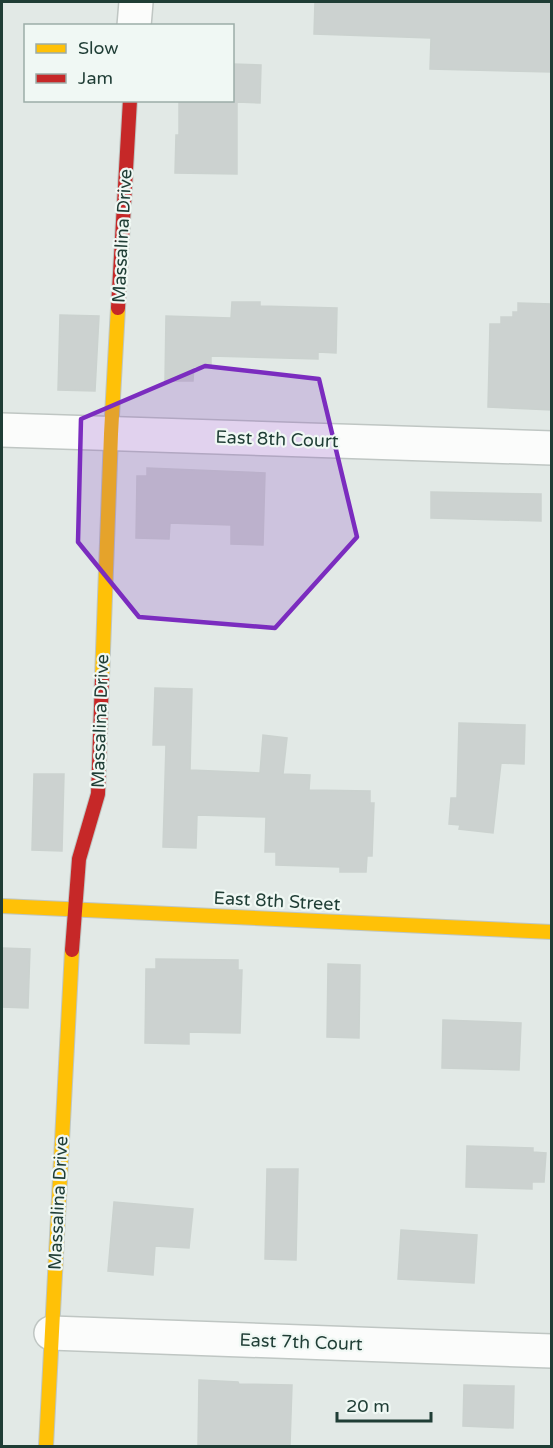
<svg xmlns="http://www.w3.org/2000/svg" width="553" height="1448" font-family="'Varela Round',sans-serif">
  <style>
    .building { fill: #ccd2d0; stroke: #cbd2cf; stroke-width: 1.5 }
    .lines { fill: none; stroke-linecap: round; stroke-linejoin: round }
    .street-casing { stroke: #bfc6c3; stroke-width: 36 }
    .slow-casing { stroke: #bec6c3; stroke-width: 16 }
    .jam-casing { stroke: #bec6c3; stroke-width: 16 }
    .street { stroke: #fbfcfb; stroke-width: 33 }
    .slow { stroke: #ffc107; stroke-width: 14 }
    .jam { stroke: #c62828; stroke-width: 14 }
    .marked { fill: #7b2cbf; fill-opacity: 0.2; stroke: #7b2cbf; stroke-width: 4.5; stroke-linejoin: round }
    .labels { text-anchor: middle; stroke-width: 4.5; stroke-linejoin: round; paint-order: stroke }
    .street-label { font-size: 18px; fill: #1f3d35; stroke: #f0f8f4 }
  </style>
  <rect width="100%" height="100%" fill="#e2e9e6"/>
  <!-- building -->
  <path class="building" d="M315,2H552V72L430,69L431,38L314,34Z
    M232,64L261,65L260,103L237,102V174L175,173L176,135H179V100H232Z
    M232,302H260V306L337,308L336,353L318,352V359L211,356V367L194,366L193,381H165L166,316L231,318Z
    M518,303L552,304V410L488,407L490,324H501V317H513V312H518Z
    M60,315L99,316L95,391L58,390Z
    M147,468L265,473L263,545L231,544V525L170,523L169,539L136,538L137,476H147Z
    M431,492L541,494V521L431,518Z
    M155,688L192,689L190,770L260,773L263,735L287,738L283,774L310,775L309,790L370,791V803H374L372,856H367L366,872H340V867L276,865V852H265L266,817L197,815L196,848L163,847L166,745H153Z
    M459,723L525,725L524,764L501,763L493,833L459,829L460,825L449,824L451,798H457Z
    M34,774H64L62,851L32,850Z
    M2,948L30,949L28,1008L2,1007Z
    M156,959L238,960V970H242L240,1033L189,1032V1044L145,1043L146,969H156Z
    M328,964L360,965L359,1038L327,1037Z
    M443,1020L521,1023L519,1070L442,1068Z
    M467,1146L533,1148V1152L546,1153L544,1182H532V1189L466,1187Z
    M267,1169H298L296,1260L265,1259Z
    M114,1202L193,1209L189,1248L155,1246L153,1275L108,1271Z
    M401,1230L477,1235L474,1283L398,1279Z
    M199,1380L238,1382L239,1384L292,1385L290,1446L198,1445Z
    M464,1385L514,1386L513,1428L463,1426Z"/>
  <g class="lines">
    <defs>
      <path id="street" d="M134,26L136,2
        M2,430L552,448
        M51,1333L552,1351"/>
      <path id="slow" d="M102,678L111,434L118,308
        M2,906L552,932
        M46,1446L72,950"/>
      <path id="jam" d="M118,308L130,100
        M72,950L79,859L98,794L102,678"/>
    </defs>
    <!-- street casing -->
    <use href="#street" class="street-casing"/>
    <!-- slow casing -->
    <use href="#slow" class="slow-casing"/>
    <!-- jam casing -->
    <use href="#jam" class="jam-casing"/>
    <!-- street -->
    <use href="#street" class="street"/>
    <!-- slow -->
    <use href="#slow" class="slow"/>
    <!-- jam -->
    <use href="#jam" class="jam"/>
  </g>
  <!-- marked area -->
  <path class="marked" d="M205,366L319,379L357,537L275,628L139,617L78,542L81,419Z"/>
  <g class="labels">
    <!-- street labels -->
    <g class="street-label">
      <text transform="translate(122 236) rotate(-87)" y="6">Massalina Drive</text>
      <text transform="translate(277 439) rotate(2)" y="6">East 8th Court</text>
      <text transform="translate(100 721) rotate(-88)" y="6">Massalina Drive</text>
      <text transform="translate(277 901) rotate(3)" y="6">East 8th Street</text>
      <text transform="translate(58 1203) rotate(-87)" y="6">Massalina Drive</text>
      <text transform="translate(301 1342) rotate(2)" y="6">East 7th Court</text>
    </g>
  </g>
  <!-- border -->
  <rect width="553" height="1448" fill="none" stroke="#1f3d35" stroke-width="6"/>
  <!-- legend -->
  <rect x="24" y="24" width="210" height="78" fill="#f0f8f4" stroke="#9cada8" stroke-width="1.5"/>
  <rect x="36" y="44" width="30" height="9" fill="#ffc107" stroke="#9cada8" stroke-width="1.5"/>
  <text x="78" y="54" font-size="18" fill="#1f3d35">Slow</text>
  <rect x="36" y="74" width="30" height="9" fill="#c62828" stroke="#9cada8" stroke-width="1.5"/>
  <text x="78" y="84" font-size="18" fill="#1f3d35">Jam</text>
  <!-- scale -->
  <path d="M337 1412v9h94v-9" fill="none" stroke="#1f3d35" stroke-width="3"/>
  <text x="346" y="1412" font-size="18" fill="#1f3d35" stroke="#f0f8f4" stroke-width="4.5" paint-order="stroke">20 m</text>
</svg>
